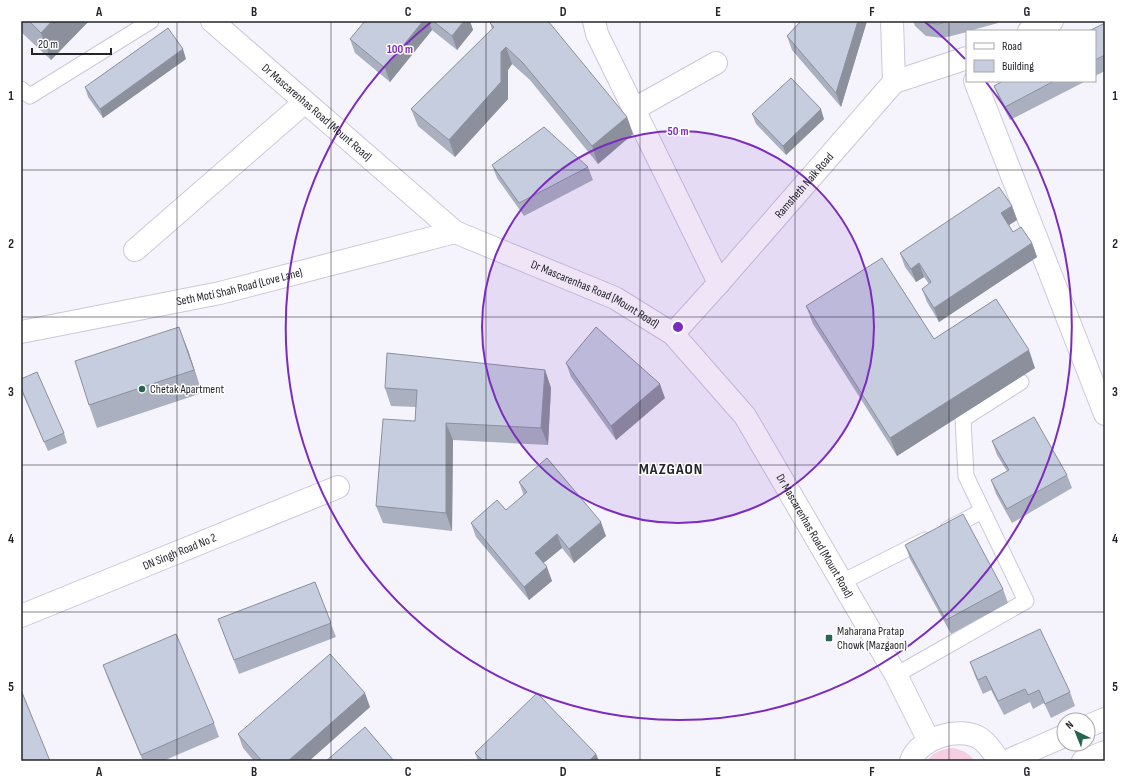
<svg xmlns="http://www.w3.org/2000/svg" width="1126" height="782" font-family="'Sofia Sans Condensed',sans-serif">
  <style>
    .green { fill: #f5cee2 }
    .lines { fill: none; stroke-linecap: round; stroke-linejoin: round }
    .lane-casing { stroke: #ccc8db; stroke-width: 17 }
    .street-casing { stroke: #ccc8db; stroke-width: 24 }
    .secondary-casing { stroke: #ccc8db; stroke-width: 24 }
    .lane { stroke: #fff; stroke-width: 15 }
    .street { stroke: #fff; stroke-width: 22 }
    .secondary { stroke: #fff; stroke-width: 22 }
    .wall { fill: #aab0c0 }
    .shaded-wall { fill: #8b909c }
    .building { fill: #c6cddf; stroke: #8b909c }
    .grid { fill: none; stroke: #25242b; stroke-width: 1; stroke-opacity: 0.55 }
    .ring { fill: none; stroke: #7b2cbf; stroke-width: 2 }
    .poi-dot { fill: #286550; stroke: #fff; stroke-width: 1.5 }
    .labels { text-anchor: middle; stroke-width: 3; stroke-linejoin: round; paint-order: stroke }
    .street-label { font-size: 12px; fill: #25242b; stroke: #fff }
    .poi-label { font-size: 12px; fill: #25242b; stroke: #fff; text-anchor: start }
    .district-label { font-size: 16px; font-weight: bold; letter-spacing: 1px; fill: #25242b; stroke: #fff }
    .centre { fill: #7b2cbf; stroke: #fff; stroke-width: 2 }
    .ring-label { font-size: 12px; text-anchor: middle; font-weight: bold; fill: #7b2cbf; stroke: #fff; stroke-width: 3; stroke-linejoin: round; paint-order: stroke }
    .neatline { fill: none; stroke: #25242b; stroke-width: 1.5 }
    .grid-label { font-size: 13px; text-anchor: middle; font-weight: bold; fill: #25242b }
  </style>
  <rect width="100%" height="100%" fill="#f5f4fc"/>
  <!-- green -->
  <path class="green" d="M953,748C962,750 970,753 974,761H927C934,752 941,749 953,748Z"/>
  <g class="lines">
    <defs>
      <path id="lane" d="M21,89L30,96L151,21
        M948,529L982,511
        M842,582L925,540
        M896,675L1026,601L966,476L963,419L1021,382"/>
      <g id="street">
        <path d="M594,21L597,34L719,283"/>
        <path d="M1029,31L1052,21"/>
        <path d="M975,81L1105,414"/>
        <path d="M894,82L967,58"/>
        <path d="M634,109L716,63"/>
        <path d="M135,250L305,102"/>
        <path id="s1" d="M21,332L220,293L455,232"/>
        <path id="s2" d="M21,616L338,487"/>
      </g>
      <g id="secondary">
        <path id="s3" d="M212,21L455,232L615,298L673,334L745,416L896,675L929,741"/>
        <path id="s4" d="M673,334L719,283L894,82L892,21"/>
        <path d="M1088,726L1105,719"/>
        <path d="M911,761C919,738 960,725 981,739C989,745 994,753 999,761"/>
        <path d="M1007,761L1064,736"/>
        <path d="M1083,761L1105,752"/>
      </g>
    </defs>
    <!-- lane casing -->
    <use href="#lane" class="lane-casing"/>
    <!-- street casing -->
    <use href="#street" class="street-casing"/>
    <!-- secondary casing -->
    <use href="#secondary" class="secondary-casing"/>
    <!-- lane -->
    <use href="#lane" class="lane"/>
    <!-- street -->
    <use href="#street" class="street"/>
    <!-- secondary -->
    <use href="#secondary" class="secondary"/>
  </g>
  <!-- wall -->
  <path class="wall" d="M21,21H89L51,60L21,32Z
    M365,21H470L473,30L457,50L432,30L390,82L355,53L350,39Z
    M801,21H867L841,107L792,50L787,36Z
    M913,21H998V23L969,31H967V32L943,38L926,36L915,26Z
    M490,23L627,117L633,134L598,164L530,80L512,64L508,70V99L455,157L418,126L411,109L492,29Z
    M1105,23V71L1095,76V31Z
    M186,59L103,118L88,97L85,87Z
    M1003,81H1086L1010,120L999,99L994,86Z
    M752,114L824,119L786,155L756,124Z
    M492,165L588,167L593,180L524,216L497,178Z
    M1012,206L1017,220L1009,225L1013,232L1032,243L1037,257L939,322L927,302L922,289L929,284L924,277L916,282L905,267L900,253Z
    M806,306L1035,368L897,456L813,324Z
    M188,350L202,393L97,428L89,405Z
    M566,363L665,398L616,440L571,377Z
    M545,370L551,388L548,445L453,440L452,531L383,523L376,506L415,421L416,407L391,406L385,388Z
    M21,379L64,433L67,443L48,451L21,390Z
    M992,441L1067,475L1072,488L1012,523L996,494L991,480L1007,471L997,455Z
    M519,482L606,536L574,563L562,548L543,563L552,581L529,600L476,537L471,523L506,510L524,496Z
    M905,545L1003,589L1008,603L951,634L910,559Z
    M315,582L336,637L239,674L218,619Z
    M970,662L1070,692L1075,706L1051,718L1044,703L1033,709L1030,702L1004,715L991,690L983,694L975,676Z
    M103,665L214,723L219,737L163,761H143L108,679Z
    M370,707L309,761H254L243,748L238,734Z
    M475,753L596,754L599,761H478Z"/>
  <!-- shaded-wall -->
  <path class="shaded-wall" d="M52,21H89L51,60L41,33Z
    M423,21H429L432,30L390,82L385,68Z
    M464,21H470L473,30L457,50L452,36Z
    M858,21H867L841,107L836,93Z
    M506,47L512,64L508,70V99L455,157L449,140L501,52Z
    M183,49L186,59L103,118L100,109Z
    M821,109L824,119L786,155L783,146Z
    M627,117L633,134L598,164L592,146Z
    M1012,206L1017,220L1006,227L1001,213Z
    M1032,243L1037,257L939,322L934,308Z
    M919,263L924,277L916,282L911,269Z
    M179,327L188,350L202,393L194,370Z
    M1029,350L1035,368L897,456L890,438Z
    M545,370L551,388L548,445L541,428Z
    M660,384L665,398L616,440L611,426Z
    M446,423L453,440L452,531L446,513Z
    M601,522L606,536L574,563L569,549Z
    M557,534L562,548L540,566L535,553Z
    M547,567L552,581L529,600L524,587Z
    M365,693L370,707L309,761H288Z
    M596,754L599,761H589Z"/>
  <!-- building -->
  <path class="building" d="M29,21H52L41,33Z
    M365,21H423L385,68L350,39Z
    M433,21H464L452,36Z
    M493,21H548L627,117L592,146L523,63L506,47L501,52V82L449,140L411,109L494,27L490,23Z
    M801,21H858L836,93L787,36Z
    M920,21H950L938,24L921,22Z
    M1105,23V55L1095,60V31H1089Z
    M168,28L183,49L100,109L85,87Z
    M791,78L821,109L783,146L752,114Z
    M1003,81H1054L1005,107L994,86Z
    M544,127L588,167L519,203L492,165Z
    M999,187L1012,206L1001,213L1013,232L1021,227L1032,243L934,308L922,289L931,282L919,263L911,269L900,253Z
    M882,258L934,339L996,299L1029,350L890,438L806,306Z
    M179,327L194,370L89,405L75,361Z
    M596,327L660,384L611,426L566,363Z
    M387,353L545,370L541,428L446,423V513L376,506L383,419L415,421L417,390L385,388Z
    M37,372L64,433L44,442L21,388V379Z
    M1034,417L1067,475L1007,509L991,480L1009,470L992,441Z
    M547,458L601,522L569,549L557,534L535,553L547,567L524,587L471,523L497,500L506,510L527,492L519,482Z
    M963,514L1003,589L946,620L905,545Z
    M315,582L331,623L234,660L218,619Z
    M1040,629L1070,692L1045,704L1039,690L1028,695L1025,689L998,701L986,676L978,680L970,662Z
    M176,634L214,723L141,755L103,665Z
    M330,654L365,693L288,761H262L238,734Z
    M21,690L50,761H21Z
    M537,693L596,754L589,761H483L475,753Z
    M365,727L394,761H326Z"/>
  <!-- grid -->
  <path class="grid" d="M177,21V761M331,21V761M486,21V761M640,21V761M795,21V761M949,21V761M21,170H1105M21,317H1105M21,465H1105M21,612H1105"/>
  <!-- distance rings -->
  <circle cx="678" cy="327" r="196" fill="#7b2cbf" fill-opacity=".12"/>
  <g class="ring">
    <circle cx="678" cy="327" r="196"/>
    <path d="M925 22A393 393 0 0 1 965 59M986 82A393 393 0 1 1 431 22"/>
  </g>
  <!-- markers -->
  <g class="poi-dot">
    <circle cx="142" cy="389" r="4"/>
    <rect x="825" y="634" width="8" height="8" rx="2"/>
  </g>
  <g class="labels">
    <!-- street labels -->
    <g class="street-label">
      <text dy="4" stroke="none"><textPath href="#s3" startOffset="139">Dr Mascarenhas Road (Mount Road)</textPath></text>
      <text dy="4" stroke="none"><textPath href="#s4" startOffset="198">Ramsheth Naik Road</textPath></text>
      <text dy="4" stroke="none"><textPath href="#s1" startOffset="223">Seth Moti Shah Road (Love Lane)</textPath></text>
      <text dy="4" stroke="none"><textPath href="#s3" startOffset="475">Dr Mascarenhas Road (Mount Road)</textPath></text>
      <text dy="4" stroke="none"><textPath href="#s3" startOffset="811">Dr Mascarenhas Road (Mount Road)</textPath></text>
      <text dy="4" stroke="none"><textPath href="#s2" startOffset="171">DN Singh Road No 2</textPath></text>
    </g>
    <!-- poi labels -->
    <g class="poi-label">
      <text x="150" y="393">Chetak Apartment</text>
      <text x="837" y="635">Maharana Pratap<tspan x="837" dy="14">Chowk (Mazgaon)</tspan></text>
    </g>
    <!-- district labels -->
    <g class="district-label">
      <text x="671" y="474">MAZGAON</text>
    </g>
  </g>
  <circle cx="678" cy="327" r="6" class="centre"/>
  <g class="ring-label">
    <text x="400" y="53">100 m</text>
    <text x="678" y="135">50 m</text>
  </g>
  <!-- border -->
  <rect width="1126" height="782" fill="none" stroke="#ffffff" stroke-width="44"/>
  <!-- legend -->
  <rect x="966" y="30" width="130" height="52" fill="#ffffff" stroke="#a8a7aa"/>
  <rect x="974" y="43" width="20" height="6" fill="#ffffff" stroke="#a8a7aa"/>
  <text x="1002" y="50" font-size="12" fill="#25242b">Road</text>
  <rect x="974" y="60" width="20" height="12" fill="#c6cddf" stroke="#a8a7aa"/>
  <text x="1002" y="70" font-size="12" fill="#25242b">Building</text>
  <!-- north arrow -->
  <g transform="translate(1076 732) rotate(317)"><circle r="19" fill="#ffffff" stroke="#a8a7aa"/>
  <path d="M0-3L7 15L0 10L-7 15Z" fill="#286550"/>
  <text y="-6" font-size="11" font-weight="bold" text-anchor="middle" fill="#25242b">N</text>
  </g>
  <!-- scale -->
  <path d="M32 48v6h79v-6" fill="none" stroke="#25242b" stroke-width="2"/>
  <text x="38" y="48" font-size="12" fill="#25242b" stroke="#ffffff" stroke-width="3" paint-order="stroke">20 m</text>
  <rect x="22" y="22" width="1082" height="738" class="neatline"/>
  <g class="grid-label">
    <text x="99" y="16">A</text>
    <text x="254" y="16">B</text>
    <text x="408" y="16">C</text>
    <text x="563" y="16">D</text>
    <text x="718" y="16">E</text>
    <text x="872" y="16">F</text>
    <text x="1027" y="16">G</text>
    <text x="11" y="100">1</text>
    <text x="1115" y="100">1</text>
    <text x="11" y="248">2</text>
    <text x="1115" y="248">2</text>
    <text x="11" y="396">3</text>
    <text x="1115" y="396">3</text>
    <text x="11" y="543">4</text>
    <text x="1115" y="543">4</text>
    <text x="11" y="691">5</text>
    <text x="1115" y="691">5</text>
    <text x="99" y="776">A</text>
    <text x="254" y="776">B</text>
    <text x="408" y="776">C</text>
    <text x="563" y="776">D</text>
    <text x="718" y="776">E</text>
    <text x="872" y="776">F</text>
    <text x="1027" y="776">G</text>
  </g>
</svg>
